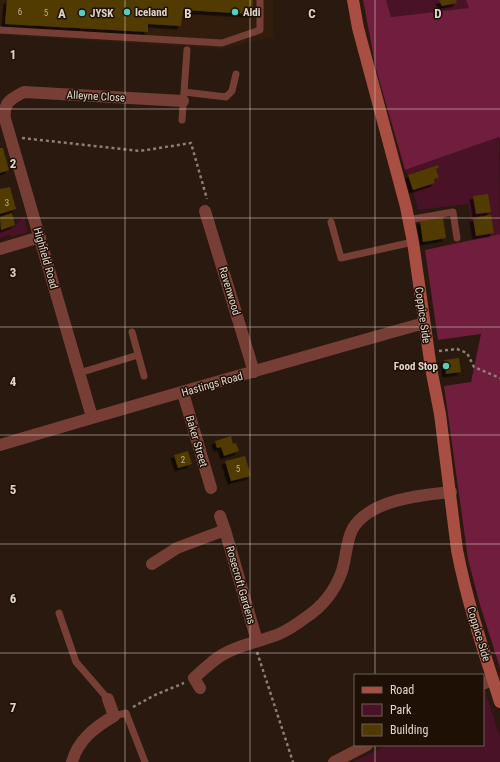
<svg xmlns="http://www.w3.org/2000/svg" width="500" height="762" font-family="'Roboto Condensed',sans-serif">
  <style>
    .built { fill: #321d0d }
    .green { fill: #491226 }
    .forest { fill: #711d3d }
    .building { fill: #513b05; filter: url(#shadow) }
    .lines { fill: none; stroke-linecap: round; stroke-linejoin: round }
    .path { stroke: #8c7f75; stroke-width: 2.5; stroke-dasharray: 3 3; stroke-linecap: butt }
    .lane { stroke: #773e36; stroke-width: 7 }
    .street { stroke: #773e36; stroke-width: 12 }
    .secondary { stroke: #a94e43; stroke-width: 12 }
    .grid { fill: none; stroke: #e0d5cd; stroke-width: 1; stroke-opacity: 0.55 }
    .poi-dot { fill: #54cdc9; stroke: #1f1006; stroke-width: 1.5 }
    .labels { text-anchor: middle; stroke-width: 3; stroke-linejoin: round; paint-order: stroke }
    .number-label { font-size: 9px; fill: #bcae9b }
    .poi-label { font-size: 11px; font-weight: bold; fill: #e0d5cd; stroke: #1f1006; text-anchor: start }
    .street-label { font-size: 11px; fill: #e0d5cd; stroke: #1f1006 }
    .grid-label { font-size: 13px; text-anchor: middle; font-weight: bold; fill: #e0d5cd; stroke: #1f1006; stroke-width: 3; stroke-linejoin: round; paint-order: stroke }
  </style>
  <defs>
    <filter id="shadow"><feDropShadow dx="-3.5" dy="3.5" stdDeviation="0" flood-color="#0009"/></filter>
  </defs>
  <rect width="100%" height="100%" fill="#29190e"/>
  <!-- built -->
  <path class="built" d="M0,0H273V37L223,49L0,35Z"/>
  <!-- green -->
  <path class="green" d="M386,0H466L470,8L391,17Z
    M499,137L500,234L474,240L468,204L418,210L413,190L435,183L434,179L439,178L436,169L439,168L438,165L408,175L405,170Z
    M24,216L28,232L11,237L9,235L0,238V229L14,227Z
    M485,690L500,737V762H353L387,745H483V691Z"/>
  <!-- forest -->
  <path class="forest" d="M363,0H386L391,17L469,8L466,0H500V140L499,137L405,170L376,69Z
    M500,234V668L480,605L468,559L444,386L471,382L481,334L438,340L425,250Z"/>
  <!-- building -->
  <path class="building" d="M7,0H253L252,14L183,10L181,26L148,24V32L5,24Z
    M439,0H456L457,3L442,6Z
    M0,148H3L9,170L0,173Z
    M438,165L439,168L436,169L439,178L434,179L435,183L413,190L408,175Z
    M10,187L16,209L0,214V189Z
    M488,194L491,212L476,214L473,196Z
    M12,213L15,225L1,230L0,217Z
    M491,215L494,233L476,236L473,218Z
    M443,217L446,238L423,242L420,221Z
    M459,358L461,372L446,374L444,360Z
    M231,436L233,444L236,443L239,451L224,456L221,447L217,448L215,441Z
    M188,451L192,464L178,468L174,455Z
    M245,456L251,476L231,481L225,461Z"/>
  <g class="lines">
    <!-- path -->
    <path class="path" d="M22,138L140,151L191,143L207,199
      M439,351L457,349L467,353L474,367L500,378
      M257,652L293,762
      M133,707L155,695L184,683"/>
    <!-- lane -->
    <path class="lane" d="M0,30L222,43L260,30V0
      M184,92L226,97L232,91L236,74
      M182,120L187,50
      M408,220L453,212L457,238
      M331,222L341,258L413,242
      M132,332L144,376
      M79,373L138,355
      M59,613L76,662L108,699
      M114,716L126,713L145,762"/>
    <!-- street -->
    <path class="street" d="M205,211L254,372
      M0,249L40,237
      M183,393L211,488
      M92,417L5,119C3,102 11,99 24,92L183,101
      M0,445C141,403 283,363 424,323
      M220,516L225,530
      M152,564L177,548L225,530L257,641
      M483,684L493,679
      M200,688L194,678C203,670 212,661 222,655C240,644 260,642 279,634C288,630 297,624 305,618C322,607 335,591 342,571C346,558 346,543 352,530C368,500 420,495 451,492
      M72,762C78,740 95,727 114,716L108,699
      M334,762L367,745"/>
    <!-- secondary -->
    <path class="secondary" d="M353,0L358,28L406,207L413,242L431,368L440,414L457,550C467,602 484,652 500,702"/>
  </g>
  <!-- grid -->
  <path class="grid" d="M125,0V762M250,0V762M375,0V675M0,109H500M0,218H500M0,327H500M0,435H500M0,544H500M0,653H500M375,745V762"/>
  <!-- markers -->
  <g class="poi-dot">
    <circle cx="127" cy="12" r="4"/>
    <circle cx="235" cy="12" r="4"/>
    <circle cx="82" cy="13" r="4"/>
    <circle cx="446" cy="366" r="4"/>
  </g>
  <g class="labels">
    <!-- number labels -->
    <g class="number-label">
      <text x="20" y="15">6</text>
      <text x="46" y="16">5</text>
      <text x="7" y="206">3</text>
      <text x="183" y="463">2</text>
      <text x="238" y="472">5</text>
    </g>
    <!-- poi labels -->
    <g class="poi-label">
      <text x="135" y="16">Iceland</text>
      <text x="243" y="16">Aldi</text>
      <text x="90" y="17">JYSK</text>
      <text x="438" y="370" text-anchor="end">Food Stop</text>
    </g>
    <!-- street labels -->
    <g class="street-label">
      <text transform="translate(96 96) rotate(3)" y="4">Alleyne Close</text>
      <text transform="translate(46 258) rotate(74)" y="4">Highfield Road</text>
      <text transform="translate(230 291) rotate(73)" y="4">Ravenwood</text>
      <text transform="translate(423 315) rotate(82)" y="4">Coppice Side</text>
      <text transform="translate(212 384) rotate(-16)" y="4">Hastings Road</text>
      <text transform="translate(197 441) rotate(74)" y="4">Baker Street</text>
      <text transform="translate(241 585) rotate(74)" y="4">Rosecroft Gardens</text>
      <text transform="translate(479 634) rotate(73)" y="4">Coppice Side</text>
    </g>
  </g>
  <g class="grid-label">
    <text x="62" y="18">A</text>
    <text x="188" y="18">B</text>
    <text x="312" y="18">C</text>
    <text x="438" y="18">D</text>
    <text x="13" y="59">1</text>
    <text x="13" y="168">2</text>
    <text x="13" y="277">3</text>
    <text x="13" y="386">4</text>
    <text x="13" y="494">5</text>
    <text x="13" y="603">6</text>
    <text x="13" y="712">7</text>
  </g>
  <!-- legend -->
  <rect x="354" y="674" width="130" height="72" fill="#1f1006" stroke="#6c5f56"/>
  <rect x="362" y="687" width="20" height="6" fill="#a94e43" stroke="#6c5f56"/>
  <text x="390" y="694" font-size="12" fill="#e0d5cd">Road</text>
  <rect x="362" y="704" width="20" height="12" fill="#491226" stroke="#6c5f56"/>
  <text x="390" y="714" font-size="12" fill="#e0d5cd">Park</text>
  <rect x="362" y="724" width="20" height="12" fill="#513b05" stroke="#6c5f56"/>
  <text x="390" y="734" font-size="12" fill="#e0d5cd">Building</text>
</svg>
